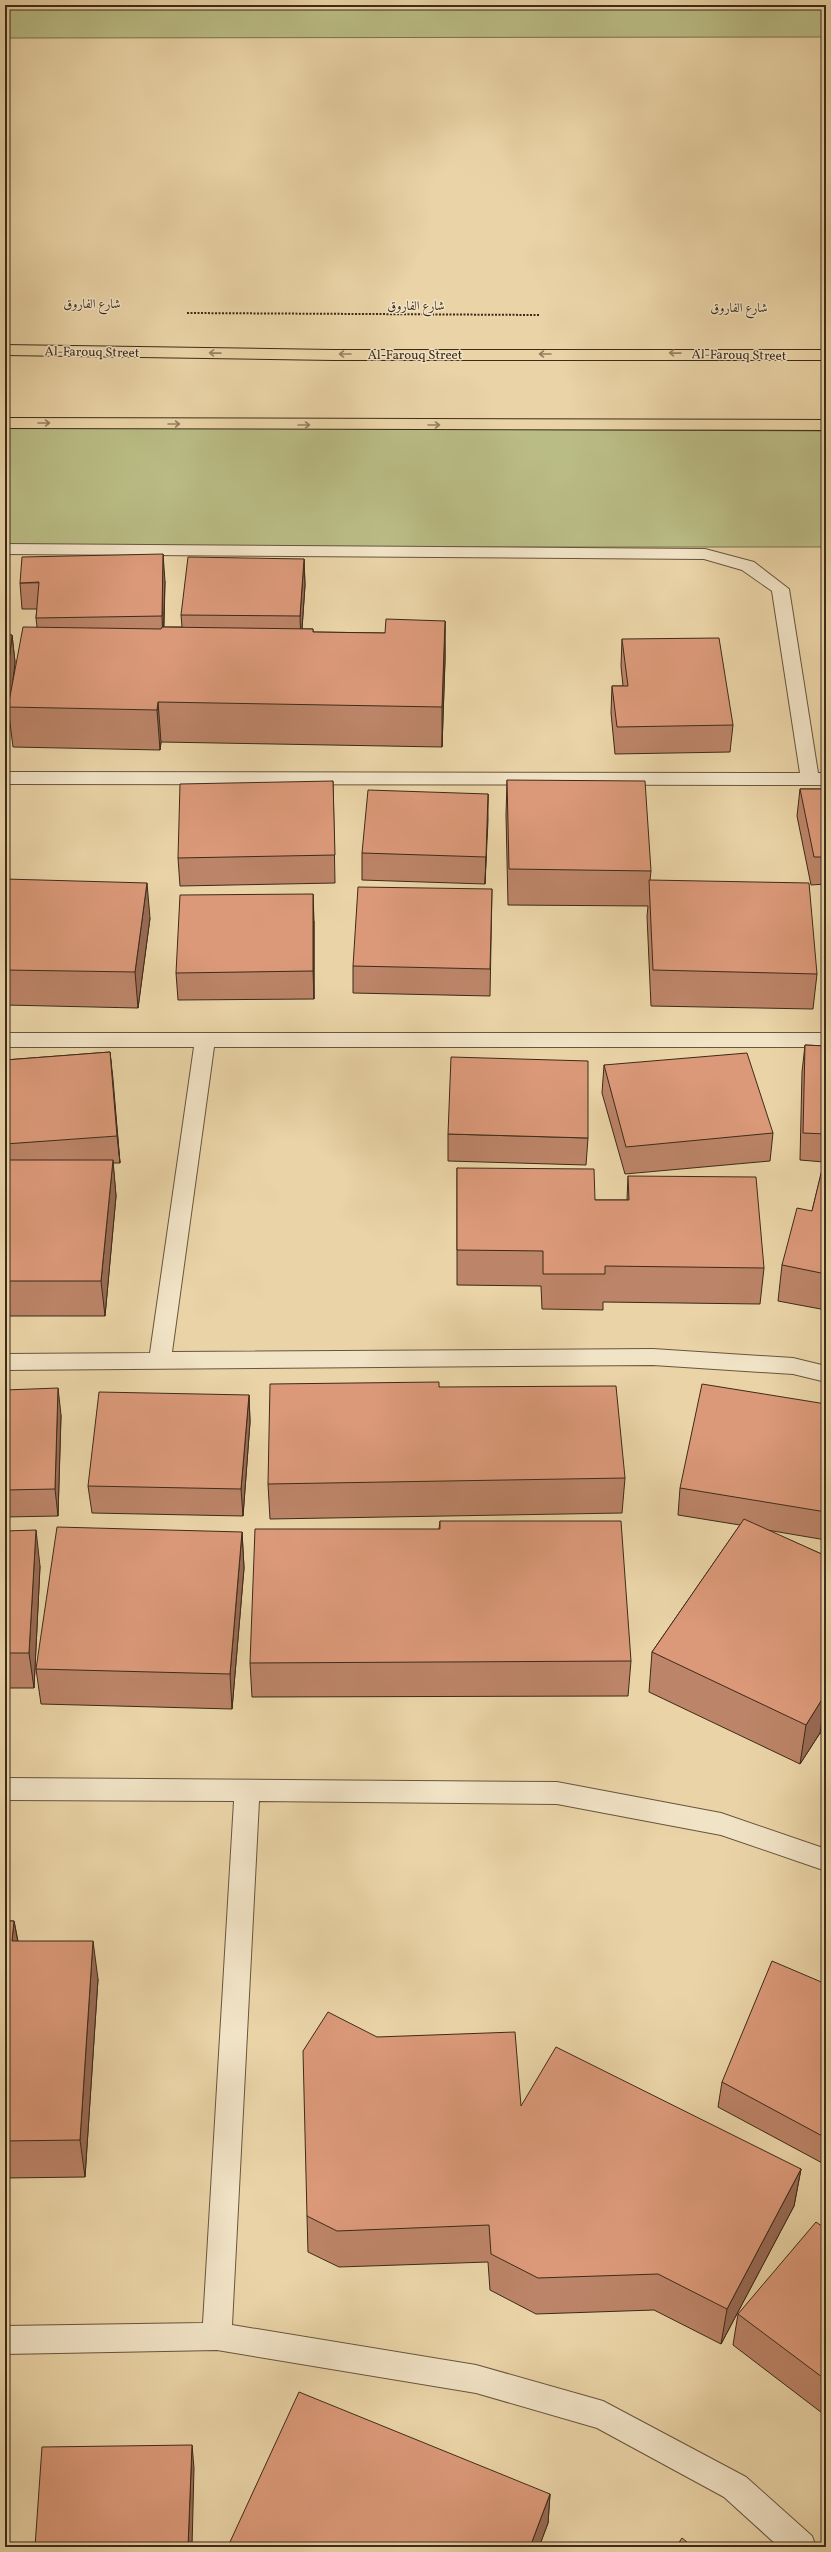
<svg xmlns="http://www.w3.org/2000/svg" width="831" height="2552" font-family="Vollkorn,Amiri,serif">
  <style>
    .green { fill: #babc85; stroke: #7c744e }
    .lines { fill: none; stroke-linecap: round; stroke-linejoin: round }
    .minor-casing { stroke: #68553c; stroke-width: 2 }
    .major-casing { stroke: #3d2b18; stroke-width: 2 }
    .path { stroke: #3d2b18; stroke-width: 2; stroke-dasharray: 2 1.5; stroke-linecap: butt }
    .minor { fill: #f1e3c6; fill-rule: evenodd }
    .major { fill: #ead4a7; fill-rule: evenodd }
    .wall { fill: #bc8468; stroke: #3d2b18 }
    .shaded-wall { fill: #996b55; stroke: #3d2b18 }
    .building { fill: #db9979; stroke: #3d2b18 }
    .oneway { stroke: #948060 }
    .labels { text-anchor: middle; stroke-width: 3; stroke-linejoin: round; paint-order: stroke }
    .far-street-label { font-size: 13px; fill: #3d2b18; stroke: #f1e3c6 }
  </style>
  <rect width="100%" height="100%" fill="#ead4a7"/>
  <filter id="stains"><feTurbulence type="fractalNoise" baseFrequency=".005" numOctaves="4"/><feColorMatrix values="0 0 0 0 .2 0 0 0 0 .09 0 0 0 0 .02 0 0 0 .5 -.17"/></filter>
  <radialGradient id="worn" r=".72"><stop offset=".6" stop-color="#630" stop-opacity="0"/><stop offset="1" stop-color="#630" stop-opacity=".3"/></radialGradient>
  <!-- green -->
  <path class="green" d="M5,5H826V37L5,38Z
    M5,427L826,431V547H5Z"/>
  <g class="lines">
    <defs>
      <path id="minor" d="M5,544L705,549L754,562L789,589L818,773H826V785L5,784V772L800,773L772,591L742,570L704,559L5,554Z
        M5,1033H826V1047H214L172,1352L653,1349L793,1358L826,1366V1382L793,1374L653,1365L5,1370V1354L150,1353L194,1047H5Z
        M5,1778L557,1782L721,1813L826,1849V1871L721,1835L557,1804L259,1801L232,2325L476,2365L603,2401L746,2477L812,2536L816,2547H779L724,2497L597,2428L476,2393L217,2350L5,2354V2326L203,2323L234,1801L5,1800Z"/>
      <path id="major" d="M5,345L333,350H826V360H333L5,355Z
        M5,418L826,420V430L5,428Z"/>
    </defs>
    <!-- minor casing -->
    <use href="#minor" class="minor-casing"/>
    <!-- major casing -->
    <use href="#major" class="major-casing"/>
    <!-- path -->
    <path class="path" d="M187,313L540,315"/>
    <!-- minor -->
    <use href="#minor" class="minor"/>
    <!-- major -->
    <use href="#major" class="major"/>
  </g>
  <!-- wall -->
  <path class="wall" d="M304,559L305,585L302,629H313V632L385,633L445,621V660L442,747L161,742L160,750L13,747L9,715L6,736H5V635H12L15,662L13,681L37,627L36,618L37,609H22L20,583L165,581L164,627H182L181,615Z
    M622,639L733,725L730,752L615,754L611,713L612,686H623L621,666Z
    M507,780L651,871L650,880L817,974L813,1009L651,1006L647,916L648,906L508,905L506,815Z
    M333,781L335,883L180,886L178,858Z
    M800,789H826V884L811,885L797,816Z
    M488,794L485,884L362,880V853Z
    M5,881L150,918L138,1008L5,1005Z
    M492,889L490,996L353,993V966Z
    M314,921V999L178,1000L176,973Z
    M805,1045L826,1046V1310L778,1301L782,1265L812,1211L824,1162L800,1160L802,1072Z
    M110,1052L120,1163H113L116,1196L105,1316H5V1060Z
    M604,1065L773,1133L770,1161L625,1174L602,1093Z
    M448,1134L588,1138L586,1165L448,1161Z
    M457,1168L595,1200H627L628,1176L764,1268L760,1304L603,1302V1310L542,1309L541,1286L457,1285Z
    M439,1387L625,1478L622,1513L270,1519L268,1484Z
    M5,1390L61,1415L58,1516L5,1517Z
    M249,1395L250,1422L243,1516L92,1513L88,1486Z
    M826,1404V1540L767,1530L826,1556V1736L820,1733L800,1764L649,1692L652,1652L740,1525L678,1515L680,1488Z
    M440,1521L631,1661L628,1696L252,1697L250,1663L439,1529Z
    M5,1531L40,1566L34,1688H5Z
    M242,1532L244,1568L232,1709L41,1704L36,1669Z
    M5,1921H14L18,1941L98,1979L85,2177L5,2178Z
    M826,1984V2165L718,2107L722,2082Z
    M377,2037L521,2106L801,2169L794,2206L721,2344L654,2310L536,2314L490,2290L488,2262L339,2267L308,2252L307,2216Z
    M826,2229V2416L733,2345L738,2314Z
    M550,2494L548,2523L539,2547H231L230,2542Z"/>
  <!-- shaded-wall -->
  <path class="shaded-wall" d="M163,554L165,581L163,643L162,616Z
    M304,559L305,585L301,643L300,616Z
    M445,621V660L442,747V707Z
    M12,635L15,662L10,707H8L9,715L6,736L5,723V696Z
    M158,702L161,742L160,750L157,710Z
    M488,794V821L485,884L486,857Z
    M147,883L150,918L138,1008L135,972Z
    M313,894L314,921V999L313,971Z
    M110,1052L113,1079L120,1163L117,1136Z
    M113,1160L116,1196L105,1316L101,1281Z
    M58,1388L61,1415L58,1516L55,1489Z
    M249,1395L250,1422L243,1516L241,1489Z
    M36,1530L40,1566L34,1688L29,1653Z
    M242,1532L244,1568L232,1709L230,1674Z
    M826,1693L820,1733L800,1764L806,1725Z
    M14,1921L21,1959L12,1941Z
    M93,1941L98,1979L85,2177L80,2140Z
    M801,2169L794,2206L721,2344L727,2309Z
    M192,2445L194,2468L192,2547H188Z
    M550,2494L548,2523L539,2547H530Z"/>
  <!-- building -->
  <path class="building" d="M163,554L162,616L36,618L39,582L20,583L22,557Z
    M188,557L304,559L300,616L181,615Z
    M386,619L445,621L442,707L158,702L157,710L8,707L23,627L161,629L162,627L313,629V632L385,633Z
    M5,635H12L5,696Z
    M719,638L733,725L617,727L612,686H628L622,639Z
    M507,780L645,781L651,871L509,869Z
    M333,781L335,855L178,858L180,784Z
    M800,789H826V857H814Z
    M368,790L488,794L486,857L362,853Z
    M5,879L147,883L135,972L5,970Z
    M649,880L809,883L817,974L653,970Z
    M358,887L492,889L490,969L353,966Z
    M313,894V971L176,973L180,895Z
    M805,1045L826,1046V1134L803,1133Z
    M110,1052L117,1136L5,1144V1060Z
    M747,1053L773,1133L626,1147L604,1065Z
    M451,1057L588,1061V1138L448,1134Z
    M825,1157H826V1274L782,1265L797,1208L812,1211Z
    M5,1160H113L101,1281H5Z
    M457,1168L594,1169L595,1200H629L628,1176L756,1177L764,1268L605,1266V1274H543V1251L457,1250Z
    M439,1382V1387L616,1386L625,1478L268,1484L270,1384Z
    M702,1384L826,1404V1512L680,1488Z
    M58,1388L55,1489L5,1490V1390Z
    M99,1392L249,1395L241,1489L88,1486Z
    M744,1519L826,1556V1693L806,1725L652,1652Z
    M440,1521H621L631,1661L250,1663L255,1529H440Z
    M57,1527L242,1532L230,1674L36,1669Z
    M36,1530L29,1653H5V1531Z
    M5,1921H14L12,1941H93L80,2140L5,2141Z
    M772,1961L826,1984V2138L722,2082Z
    M328,2012L377,2037L515,2032L521,2106L556,2047L801,2169L727,2309L658,2274L538,2278L491,2254L489,2225L337,2231L307,2216L303,2051Z
    M816,2222L826,2229V2380L738,2314Z
    M299,2392L550,2494L530,2547H243L230,2542Z
    M192,2445L188,2547H35L42,2447Z
    M682,2538L693,2547H676Z"/>
  <!-- one-way arrows -->
  <defs><path id="oneway-shaft" d="M-6 0H5M1.5-3L5.5 0L1.5 3" fill="none" stroke-width="1.6" stroke-linecap="round" stroke-linejoin="round"/></defs>
  <g class="oneway">
    <use href="#oneway-shaft" transform="translate(215 353) rotate(-179)"/>
    <use href="#oneway-shaft" transform="translate(675 353) rotate(-179)"/>
    <use href="#oneway-shaft" transform="translate(345 354) rotate(180)"/>
    <use href="#oneway-shaft" transform="translate(545 354) rotate(180)"/>
    <use href="#oneway-shaft" transform="translate(44 423)"/>
    <use href="#oneway-shaft" transform="translate(174 424)"/>
    <use href="#oneway-shaft" transform="translate(304 425)"/>
    <use href="#oneway-shaft" transform="translate(434 425)"/>
  </g>
  <g class="labels">
    <!-- far-street labels -->
    <g class="far-street-label">
      <text x="92" y="308">شارع الفاروق</text>
      <text x="416" y="310">شارع الفاروق</text>
      <text x="739" y="312">شارع الفاروق</text>
      <text transform="translate(92 351) rotate(1)" y="5">Al-Farouq Street</text>
      <text x="415" y="359">Al-Farouq Street</text>
      <text transform="translate(739 354) rotate(1)" y="5">Al-Farouq Street</text>
    </g>
  </g>
  <!-- margin -->
  <rect width="831" height="2552" fill="none" stroke="#ead4a7" stroke-width="20"/>
  <rect x="6" y="6" width="819" height="2540" fill="none" stroke="#3d2b18" stroke-width="2"/>
  <rect x="10" y="10" width="811" height="2532" fill="none" stroke="#3d2b18"/>
  <rect width="100%" height="100%" filter="url(#stains)"/>
  <rect width="100%" height="100%" fill="url(#worn)"/>
</svg>
